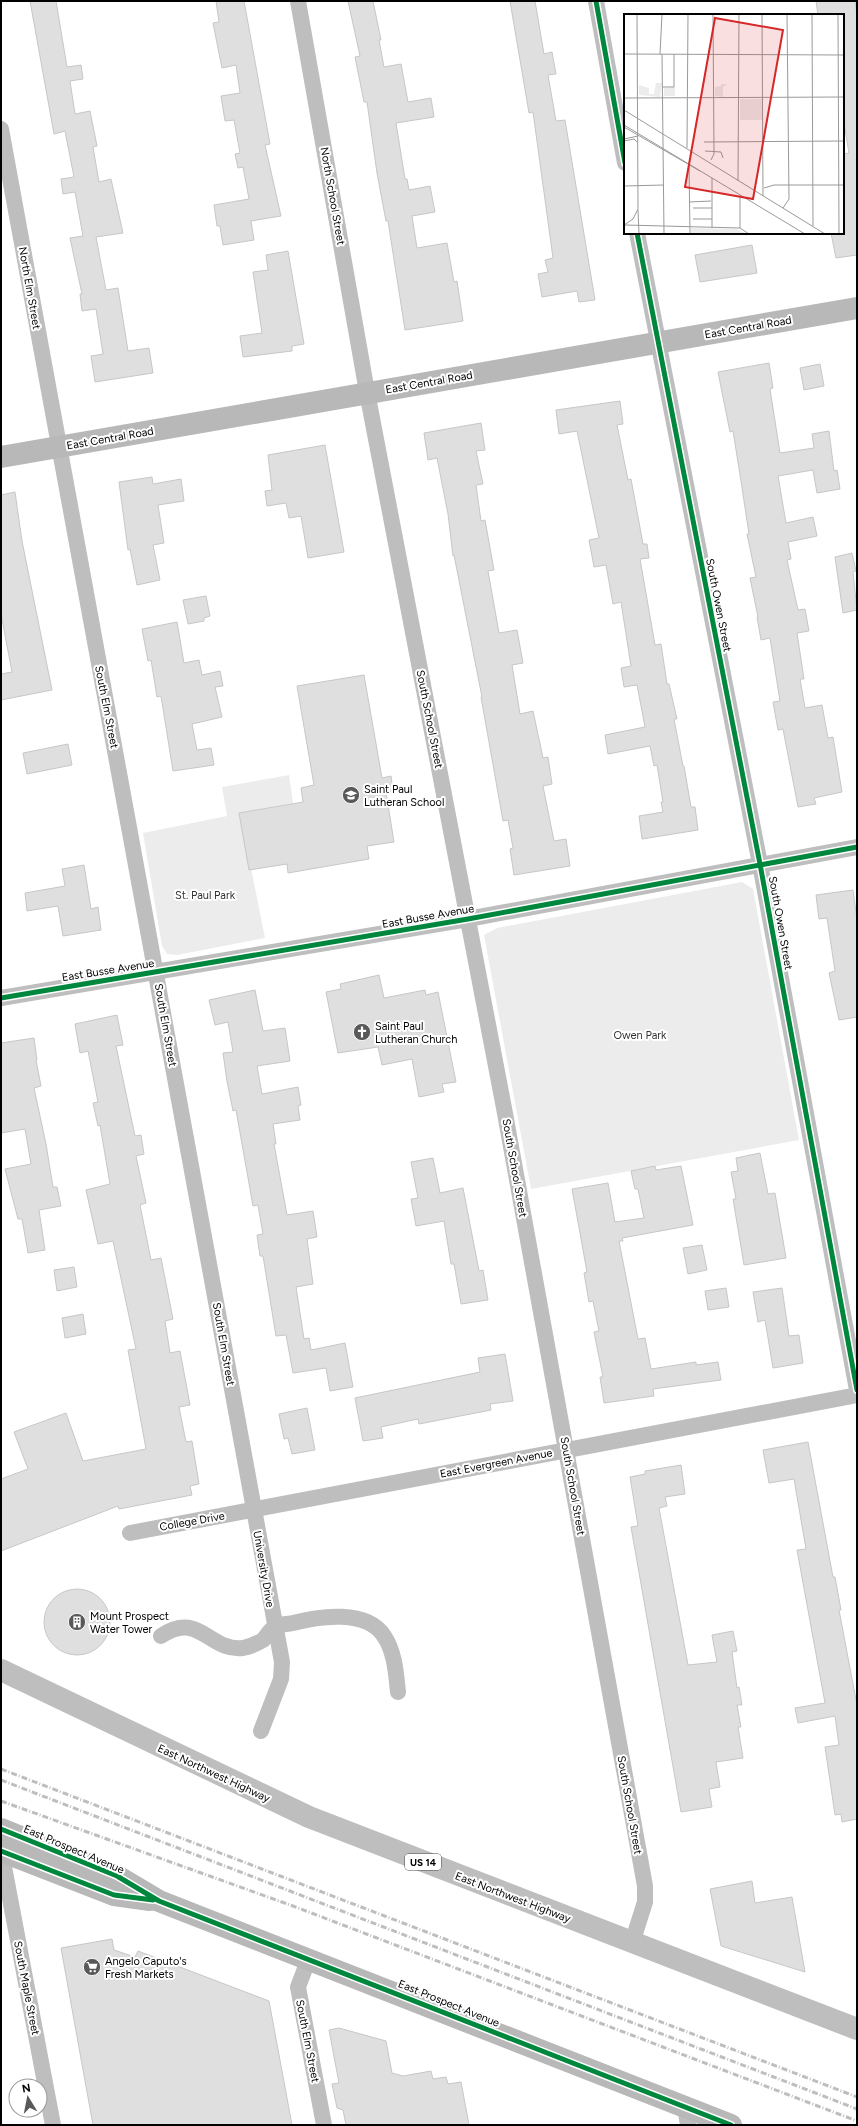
<svg xmlns="http://www.w3.org/2000/svg" width="858" height="2126" font-family="Figtree,sans-serif">
  <style>
    .green { fill: #ececec }
    .building { fill: #dfdfdf; stroke: #c7c7c7 }
    .lines { fill: none; stroke-linecap: round; stroke-linejoin: round }
    .street { stroke: #bebebe; stroke-width: 16 }
    .secondary { stroke: #b8b8b8; stroke-width: 22 }
    .primary { stroke: #bebebe; stroke-width: 22 }
    .rail { stroke: #bebebe; stroke-width: 3; stroke-dasharray: 6 2 1 2; stroke-linecap: butt }
    .cycleway-casing { stroke: #fff; stroke-width: 8 }
    .cycleway { stroke: #00873e; stroke-width: 5 }
    .labels { text-anchor: middle; stroke-width: 4; stroke-linejoin: round; paint-order: stroke }
    .shield { fill: #fff; stroke: #4c4c4c; stroke-width: 1 }
    .shield-label { font-size: 10px; font-weight: bold; fill: #000 }
    .street-label { font-size: 11px; fill: #000; stroke: #fff }
    .poi-label { font-size: 11px; fill: #000; stroke: #fff; text-anchor: start }
    .park-label { font-size: 11px; fill: #333; stroke: #fff }
    .inset-road { fill: none; stroke: #999; stroke-width: 1 }
    .view { fill: #d62828; fill-opacity: 0.15; stroke: #d62828; stroke-width: 2 }
    .inset-edge { fill: none; stroke: #000; stroke-width: 2 }
  </style>
  <rect width="100%" height="100%" fill="#fff"/>
  <!-- green -->
  <path class="green" d="M289,775L293,803L240,813L265,938L177,955L167,954L162,946L143,833L227,816L222,787Z
    M742,882L753,889L799,1140L531,1189L484,935L497,928Z"/>
  <!-- building -->
  <path class="building" d="M30,1H56L67,67L81,65L83,79L70,81L75,114L90,111L97,146L93,147L99,182L111,179L123,233L96,237L106,290L118,288L128,351L149,348L153,373L95,382L91,356L103,354L96,309L82,311L80,294H82L70,238L83,236L75,192L63,194L61,179L74,177L65,131L54,134Z
    M216,1H244L270,144L265,145L281,216L251,221L254,240L223,245L220,226H217L214,205L249,199L243,167L238,168L235,154L240,153L234,120L225,121L221,96L240,93L236,65L222,68L213,23L219,22Z
    M348,1H373L381,40H379L384,67L401,64L408,102L431,98L434,117L396,123L405,179H407L409,190L430,186L435,212L412,216L417,248L447,243L454,282L457,281L463,321L405,330L388,221H386L377,173L367,102H364L355,57L360,56Z
    M510,1H535L544,54L552,52L556,74L548,75L556,121L565,120L595,300L579,302L577,291L542,297L538,274L548,272L545,260L553,258L533,112L529,113Z
    M816,1H855L857,14V255L836,258L831,233H843V154L849,153L843,117V15H818Z
    M752,245L757,273L700,282L695,255Z
    M288,251L304,344L292,346V351L243,357L240,336L262,333L253,272L268,270L266,255Z
    M769,363L773,388L770,389L780,453L814,448L812,434L829,431L834,471L837,470L840,489L817,493L813,470L778,476L786,523L813,517L817,536L788,542L791,559L787,560L798,610L805,609L809,631L797,633L804,679H800L805,708L822,705L828,738L833,737L842,792L814,798L816,804L798,807L783,729L778,730L773,702L780,701L770,638L761,640L757,617H758L750,578L756,577L747,534H749L741,481L733,431L730,432L718,372Z
    M820,364L824,386L804,390L800,368Z
    M620,401L623,424L617,425L628,480L631,479L643,544H647L649,558L640,559L655,645L661,644L667,684H669L677,719H674L683,766H684L691,807H695L698,830L642,839L639,816L663,812L661,802H663L657,765L654,766L650,746L608,754L605,735L645,727L637,685L624,687L621,668L631,666L621,602L613,604L606,565L594,567L589,540L599,538L577,431L559,434L556,410Z
    M481,423L485,450L476,451L483,484L476,485L481,521L485,520L494,570L488,571L499,633L517,630L523,663L512,665L520,714L533,711L543,758L548,757L552,784L543,786L554,841L566,839L570,866L514,875L510,849L513,848L508,820L503,821L481,697H482L454,555L453,556L448,514L437,458L428,460L424,433Z
    M325,445L344,552L308,558L301,516L289,518L286,503L267,506L265,491L272,490L268,455Z
    M152,477L153,484L181,479L184,501L158,505L164,543L153,545L160,580L137,585L130,549L128,550L119,482Z
    M15,492L22,541L52,690L1,700V674L12,672L1,614V495Z
    M852,553L856,571L853,572L857,610L843,613L835,557Z
    M206,596L210,616L204,618V621L188,624L183,600Z
    M177,622L184,663L199,660L202,675L220,671L223,686L215,687L222,717L192,724L197,750L211,748L214,765L173,771L161,696L157,697L151,660L148,661L142,629Z
    M364,675L382,778L391,776L393,791L386,792L394,842L367,846L369,859L288,873L287,864L249,870L239,813L303,802L301,788L314,785L297,686Z
    M68,744L72,765L27,774L23,753Z
    M84,865L91,909L98,907L101,930L63,936L58,906L27,911L25,893L65,886L62,869Z
    M853,890L857,919V1017L839,1020L829,973L835,971L827,918L819,919L816,895Z
    M379,975L384,998L425,990L426,995L438,992L456,1082L442,1084L444,1092L419,1097L412,1059L382,1065L378,1047L338,1053L326,992L341,989L340,984Z
    M255,990L263,1031L285,1028L290,1061L257,1066L262,1094L298,1087L301,1105L298,1106L300,1120L273,1124L276,1144H274L287,1215L313,1211L317,1237L307,1239L313,1284L296,1287L304,1339L309,1338L311,1350L345,1343L353,1387L330,1391L326,1368L293,1373L286,1335L276,1336L263,1256H260L257,1235L263,1234L258,1205L253,1206L236,1110L233,1111L227,1081L223,1053L233,1052L228,1022L215,1025L209,1000Z
    M117,1015L123,1045L116,1046L135,1136L141,1135L144,1154L136,1156L146,1203L140,1205L151,1260L161,1258L173,1319L165,1321L170,1353L180,1351L190,1405L179,1407L186,1442L192,1441L199,1484L190,1486L192,1495L119,1509L118,1506L1,1551V1479L28,1469L14,1432L66,1413L83,1461L146,1449L128,1350L136,1349L113,1241L98,1244L86,1190L110,1184L100,1125L98,1126L93,1103L98,1102L88,1051L80,1053L75,1024Z
    M34,1038L37,1060H36L41,1086L34,1088L46,1144L53,1187H57L61,1206L39,1210L45,1250L28,1253L22,1219H18L5,1169L31,1164L25,1129L1,1133V1043Z
    M760,1153L768,1194L775,1193L786,1258L744,1265L733,1199H736L731,1172L738,1171L736,1158Z
    M433,1158L440,1193L463,1188L479,1271L483,1270L488,1300L461,1304L454,1264H451L444,1221L416,1226L411,1199L418,1198L411,1162Z
    M655,1166L656,1170L681,1166L693,1225L622,1238L623,1241H619L638,1339L645,1338L651,1369L696,1362V1365L718,1362L721,1380L653,1389L654,1396L604,1403L600,1377H603L594,1332L599,1331L593,1301L589,1302L584,1273L587,1272L572,1189L608,1183L615,1222L644,1218L638,1189H635L631,1171Z
    M702,1245L707,1270L688,1274L683,1248Z
    M74,1267L77,1287L57,1291L54,1270Z
    M726,1288L729,1307L708,1310L705,1291Z
    M782,1288L789,1336L799,1335L803,1363L773,1368L765,1320L758,1322L753,1292Z
    M83,1314L86,1334L65,1338L62,1318Z
    M505,1354L513,1401L490,1404L491,1410L419,1424L418,1419L381,1427L383,1438L363,1441L355,1398L480,1372L478,1358Z
    M307,1408L315,1450L292,1454L288,1438L284,1439L279,1414Z
    M808,1442L833,1577H835L841,1610H839L857,1705V1819L842,1822L841,1814L835,1815L825,1747L839,1745L835,1716L798,1723L795,1708L825,1703L797,1550L806,1549L794,1479L769,1483L763,1450Z
    M681,1465L685,1494L665,1497L667,1506L659,1508L688,1665L717,1662L712,1635L733,1631L737,1651L732,1652L737,1688L739,1687L742,1705H737L741,1727H738L743,1758L716,1762L720,1787L709,1789L712,1807L681,1812L631,1527L638,1526L630,1477L645,1474V1471Z
    M44 1622a33 33 0 1 1 66 0a33 33 0 1 1-66 0Z
    M752,1881L755,1903L792,1897L805,1972L721,1946L710,1889Z
    M112,1939L114,1950L135,1957L138,1951L269,2001L292,2125H93L61,1948Z
    M339,2028L386,2041L392,2073L403,2076L431,2071L433,2079L446,2077L448,2084L461,2082L469,2125H346L343,2110L337,2108L332,2084L339,2083L329,2030Z"/>
  <g class="lines">
    <!-- street -->
    <path class="street" d="M298,1L367,392L504,1108L645,1886V1902L632,1943
      M596,1L625,163
      M1,129L282,1662L281,1679L261,1731
      M637,233L760,864L857,1390
      M1,998L468,919L857,847
      M130,1533L857,1395
      M161,1636C199,1610 209,1652 243,1648C248,1647 258,1643 263,1640C267,1636 270,1629 275,1627C280,1624 288,1624 293,1623C319,1616 367,1609 384,1636C395,1652 396,1674 398,1692
      M1,1851L53,2125
      M309,1958L298,1987L324,2125
      M685,2107L688,2125"/>
    <!-- secondary -->
    <path class="secondary" d="M1,457L857,308
      M1,1829L117,1876L159,1901L731,2125
      M1,1851L114,1895L150,1900"/>
    <!-- primary -->
    <path class="primary" d="M1,1670L309,1817L857,2029"/>
    <!-- rail -->
    <path class="rail" d="M1,1769L857,2097
      M1,1780L857,2109
      M1,1801L293,1906L857,2121"/>
    <defs>
      <path id="cycleway" d="M596,1L625,163
        M637,233L760,864L857,1390
        M1,998L468,919L857,847
        M1,1829L117,1876L159,1901L731,2125
        M1,1851L114,1895L153,1900"/>
    </defs>
    <!-- cycleway casing -->
    <use href="#cycleway" class="cycleway-casing"/>
    <!-- cycleway -->
    <use href="#cycleway" class="cycleway"/>
  </g>
  <!-- icons -->
  <defs>
    <symbol id="school-disc" viewBox="-11 -11 22 22"><circle r="9.5" fill="#595959" stroke="#fff"/><path d="M0-5L7-2L0 1L-7-2ZM-4 1L0 2.5L4 1V4Q0 6-4 4Z" fill="#fff"/></symbol>
    <symbol id="church-disc" viewBox="-11 -11 22 22"><circle r="9.5" fill="#595959" stroke="#fff"/><path d="M-1.2-6h2.4v3.5h3.3v2.4h-3.3V6h-2.4V-.1h-3.3v-2.4h3.3Z" fill="#fff"/></symbol>
    <symbol id="building-disc" viewBox="-11 -11 22 22"><circle r="9.5" fill="#595959" stroke="#fff"/><path d="M-4-6H4V6H1V3H-1V6H-4ZM-2.5-4.3h1.7v1.8h-1.7ZM.8-4.3h1.7v1.8H.8ZM-2.5-1h1.7V.8h-1.7ZM.8-1h1.7V.8H.8Z" fill="#fff"/></symbol>
    <symbol id="supermarket-disc" viewBox="-11 -11 22 22"><circle r="9.5" fill="#595959" stroke="#fff"/><path d="M-6-5.5h2.5l.6 2H6L4.5 2H-2.5L-4.4-4H-6ZM-1.5 3.2a1.3 1.3 0 1 0 .1 0ZM3 3.2a1.3 1.3 0 1 0 .1 0Z" fill="#fff"/></symbol>
  </defs>
  <g fill-rule="evenodd">
    <use href="#school-disc" x="341" y="785" width="20" height="20"/>
    <use href="#church-disc" x="352" y="1022" width="20" height="20"/>
    <use href="#building-disc" x="67" y="1612" width="20" height="20"/>
    <use href="#supermarket-disc" x="82" y="1957" width="20" height="20"/>
  </g>
  <g class="labels">
    <!-- shield labels -->
    <rect class="shield" x="405" y="1854" width="36" height="16" rx="3"/>
    <g class="shield-label">
      <text x="423" y="1866">US 14</text>
    </g>
    <!-- street labels -->
    <g class="street-label">
      <text transform="translate(333 196) rotate(80)" y="4">North School Street</text>
      <text transform="translate(30 288) rotate(80)" y="4">North Elm Street</text>
      <text transform="translate(748 327) rotate(-10)" y="4">East Central Road</text>
      <text transform="translate(429 382) rotate(-10)" y="4">East Central Road</text>
      <text transform="translate(110 438) rotate(-10)" y="4">East Central Road</text>
      <text transform="translate(719 605) rotate(79)" y="4">South Owen Street</text>
      <text transform="translate(107 707) rotate(79)" y="4">South Elm Street</text>
      <text transform="translate(430 719) rotate(79)" y="4">South School Street</text>
      <text transform="translate(428 916) rotate(-10)" y="4">East Busse Avenue</text>
      <text transform="translate(781 923) rotate(80)" y="4">South Owen Street</text>
      <text transform="translate(108 970) rotate(-9)" y="4">East Busse Avenue</text>
      <text transform="translate(166 1025) rotate(80)" y="4">South Elm Street</text>
      <text transform="translate(515 1168) rotate(80)" y="4">South School Street</text>
      <text transform="translate(224 1344) rotate(80)" y="4">South Elm Street</text>
      <text transform="translate(496 1463) rotate(-11)" y="4">East Evergreen Avenue</text>
      <text transform="translate(573 1486) rotate(80)" y="4">South School Street</text>
      <text transform="translate(192 1521) rotate(-10)" y="4">College Drive</text>
      <text transform="translate(264 1569) rotate(80)" y="4">University Drive</text>
      <text transform="translate(214 1773) rotate(25)" y="4">East Northwest Highway</text>
      <text transform="translate(630 1805) rotate(80)" y="4">South School Street</text>
      <text transform="translate(74 1849) rotate(23)" y="4">East Prospect Avenue</text>
      <text transform="translate(513 1897) rotate(21)" y="4">East Northwest Highway</text>
      <text transform="translate(27 1988) rotate(79)" y="4">South Maple Street</text>
      <text transform="translate(449 2003) rotate(22)" y="4">East Prospect Avenue</text>
      <text transform="translate(308 2041) rotate(79)" y="4">South Elm Street</text>
    </g>
    <!-- poi labels -->
    <g class="poi-label">
      <text x="364" y="793">Saint Paul<tspan x="364" dy="13">Lutheran School</tspan></text>
      <text x="375" y="1030">Saint Paul<tspan x="375" dy="13">Lutheran Church</tspan></text>
      <text x="90" y="1620">Mount Prospect<tspan x="90" dy="13">Water Tower</tspan></text>
      <text x="105" y="1965">Angelo Caputo's<tspan x="105" dy="13">Fresh Markets</tspan></text>
    </g>
    <!-- park labels -->
    <g class="park-label">
      <text x="205" y="899">St. Paul Park</text>
      <text x="640" y="1039">Owen Park</text>
    </g>
  </g>
  <!-- overview -->
  <g transform="translate(624 14)">
    <rect width="220" height="220" fill="#fff"/>
    <path d="M32,69H38L36,83L15,81V71L25,74V80H30ZM97,70H103L99,73V83L91,82V73L97,72ZM51,73V82H40V74ZM116,85H138V106H116ZM67,214L113,215L123,220H66Z" fill="#ececec"/>
    <path class="inset-road" d="M138,0L139,182M188,0L189,212M214,0L215,220M0,40L220,41M36,40L38,0M38,40L40,220M39,73H50V40M1,84L220,83M0,96L201,220M0,111L181,220M0,113L76,157M0,125L14,122M0,127L10,125L13,128M80,128L220,127M63,134L64,0M81,137L97,138L99,144M87,146L90,140L89,0M65,151L66,220M88,164V214M114,167L115,0M0,172L40,171M140,174L150,171H220M116,182V214M65,188L87,187M69,194H88M159,194L165,185L163,0M14,196L15,220M69,205H88M0,211L9,205L14,195L13,0M1,211L116,214L125,220"/>
    <path class="view" d="M91,4L159,16L129,185L61,173Z"/>
    <rect width="220" height="220" class="inset-edge"/>
  </g>
  <!-- border -->
  <rect width="858" height="2126" fill="none" stroke="#000000" stroke-width="4"/>
  <!-- north arrow -->
  <g transform="translate(28 2098) rotate(350)"><circle r="19" fill="#ffffff" stroke="#999999"/>
  <path d="M0-3L7 15L0 10L-7 15Z" fill="#595959"/>
  <text y="-6" font-size="11" font-weight="bold" text-anchor="middle" fill="#000000">N</text>
  </g>
</svg>
